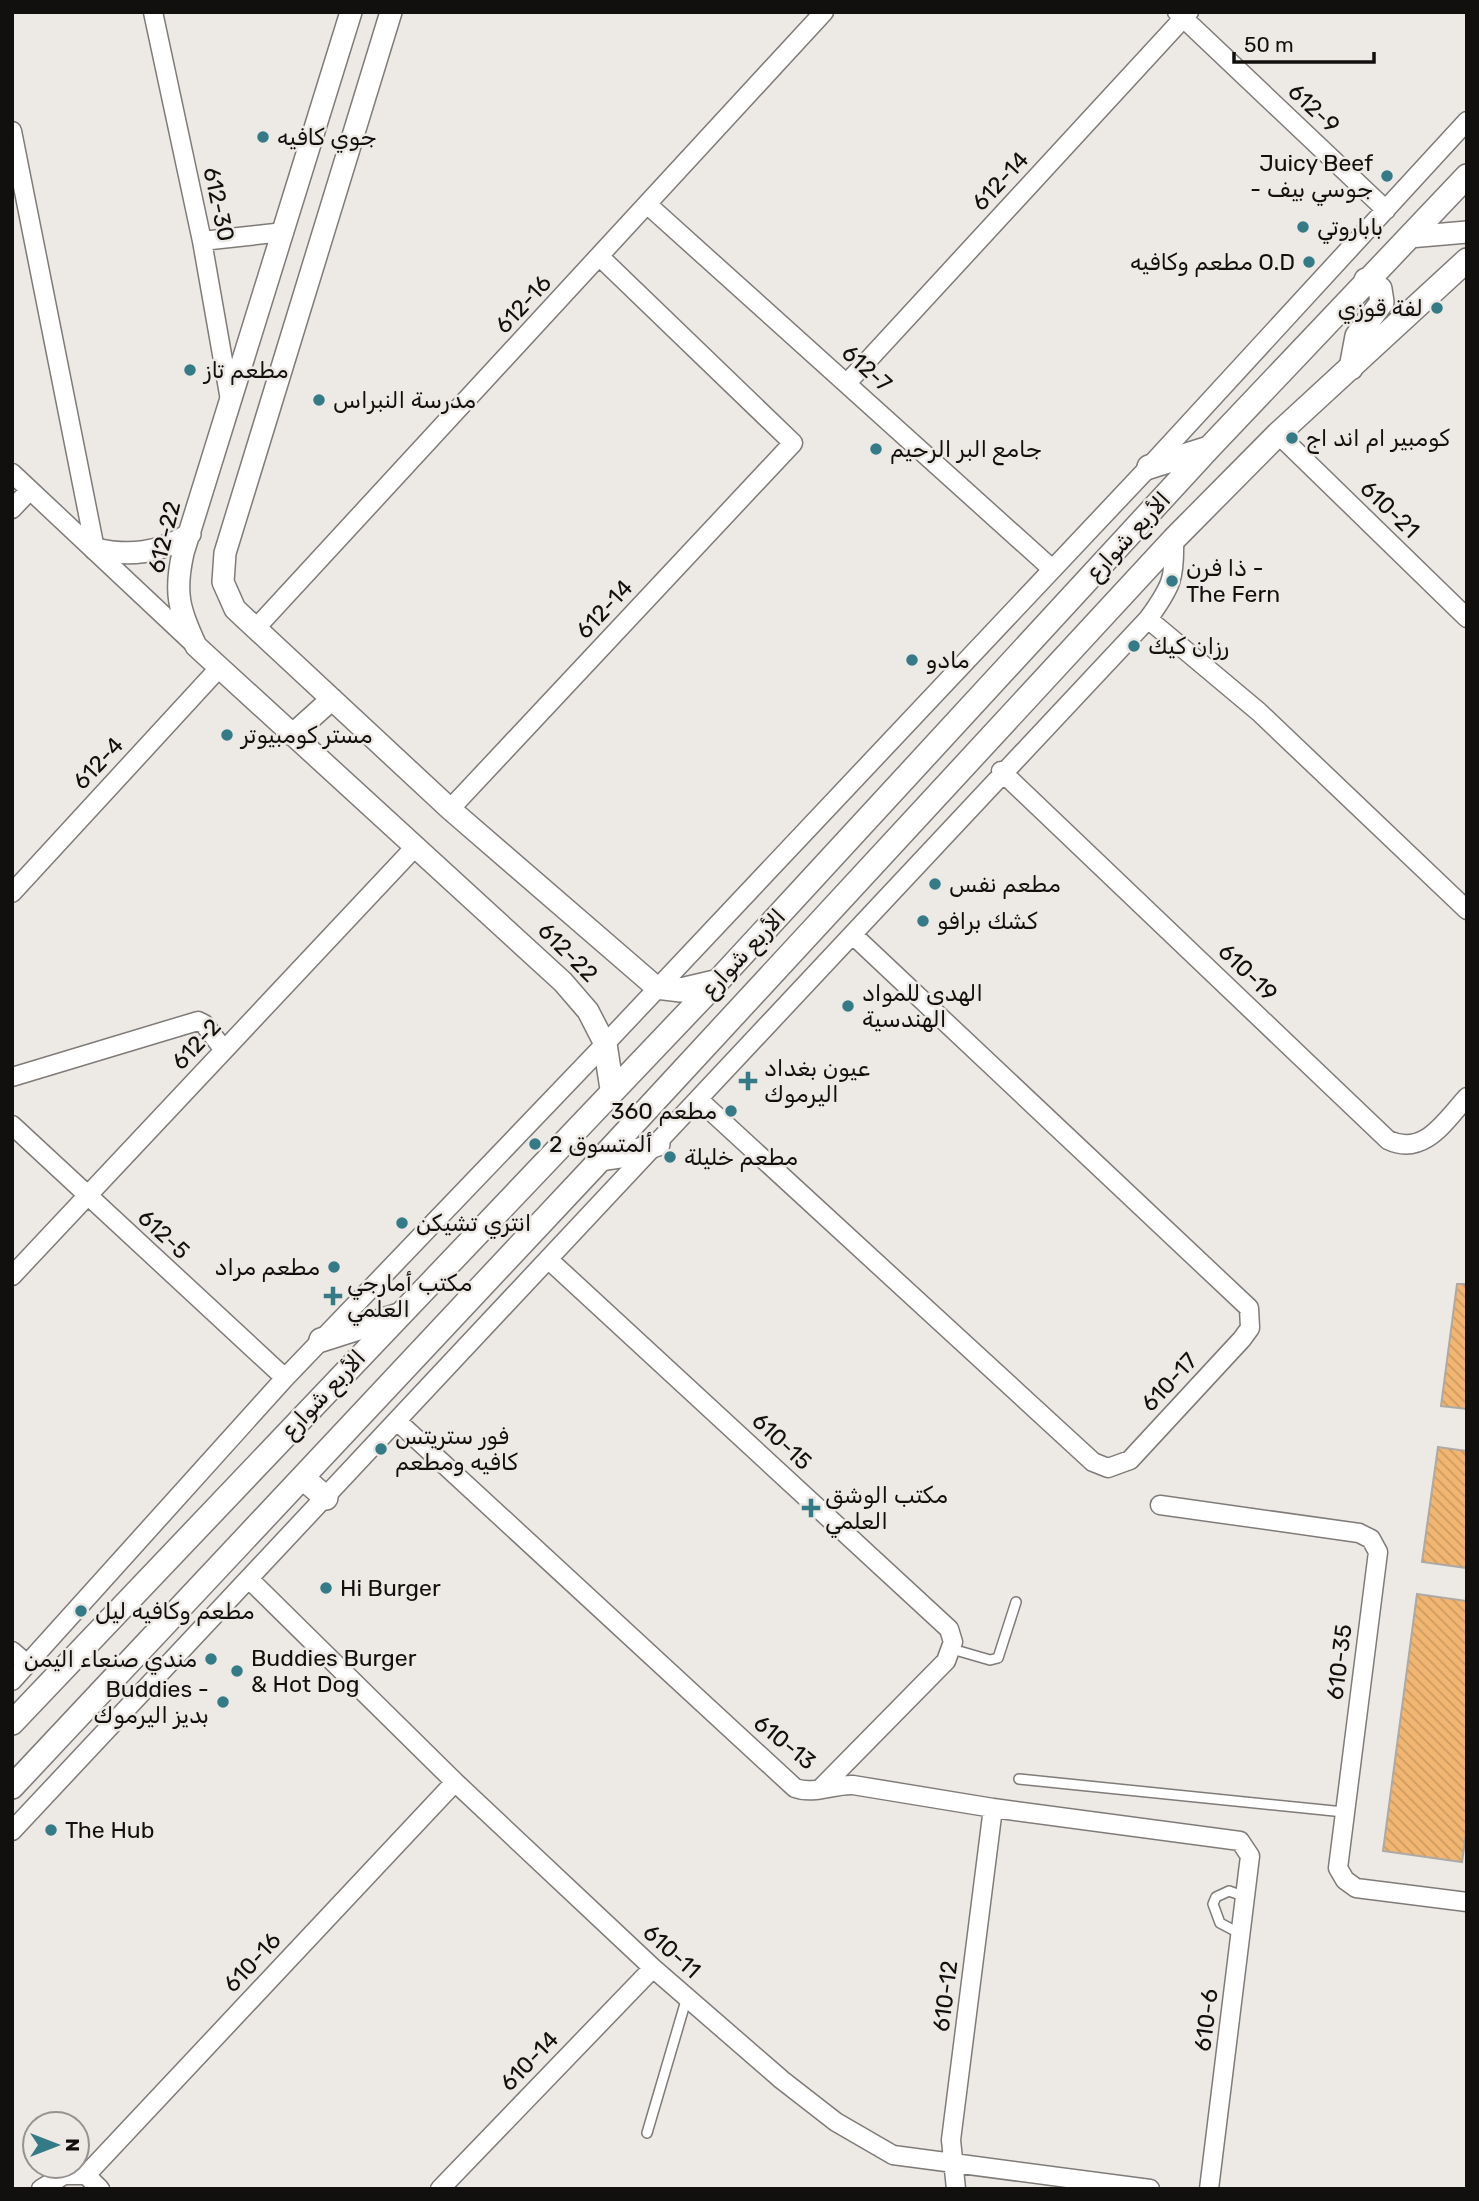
<svg xmlns="http://www.w3.org/2000/svg" width="1479" height="2201" font-family="Rubik,Cairo,sans-serif">
  <style>
    .building { fill: url(#building-back-hatch); stroke: #adaaa6; stroke-width: 2 }
    .lines { fill: none; stroke-linecap: round; stroke-linejoin: round }
    .service-casing { stroke: #7f7b78; stroke-width: 12 }
    .minor-casing { stroke: #7f7b78; stroke-width: 21 }
    .tertiary-casing { stroke: #7f7b78; stroke-width: 24 }
    .secondary-casing { stroke: #7f7b78; stroke-width: 26 }
    .service { stroke: #fff; stroke-width: 9 }
    .minor { stroke: #fff; stroke-width: 18 }
    .tertiary { stroke: #fff; stroke-width: 21 }
    .secondary { stroke: #fff; stroke-width: 23 }
    .poi-dot { fill: #357b87; stroke: #ede9e5; stroke-width: 2.5 }
    .labels { text-anchor: middle; stroke-width: 5; stroke-linejoin: round; paint-order: stroke }
    .street-label { font-size: 23px; fill: #11100e; stroke: #ede9e5 }
    .poi-label { font-size: 23px; fill: #11100e; stroke: #ede9e5; text-anchor: start }
  </style>
  <defs>
    <pattern id="building-back-hatch" width="6" height="6" patternUnits="userSpaceOnUse" patternTransform="scale(1.75)"><rect width="6" height="6" fill="#f1b671"/><path d="M-1 5l2 2M0 0l6 6M5-1l2 2" fill="none" stroke="#ce9b61"/></pattern>
  </defs>
  <rect width="100%" height="100%" fill="#ede9e5"/>
  <!-- building -->
  <path class="building" d="M1457,1284H1467V1409L1441,1406Z
    M1438,1447L1467,1451V1568L1422,1562Z
    M1417,1594L1467,1601V1827L1462,1862L1383,1851Z"/>
  <g class="lines">
    <defs>
      <path id="service" d="M952,1649L990,1660L998,1658L1016,1602
        M1019,1779L1344,1812
        M1241,1934L1220,1923L1213,1904L1216,1897L1229,1891L1246,1897
        M647,2133L687,1997"/>
      <path id="minor" d="M153,12L202,241L230,400
        M1177,12L1386,210
        M12,131L95,549
        M648,205L1051,568
        M202,241L284,232
        M847,383L1189,12
        M1278,434L1467,618
        M12,473L193,643
        M12,509L30,490
        M1148,619L1259,712L1467,910
        M256,628L824,12
        M1001,771L1388,1140C1424,1157 1445,1121 1467,1097
        M450,809L793,443L600,257
        M12,893L220,667
        M12,1077L198,1021L204,1024L224,1050
        M699,1100L1093,1462L1108,1468L1130,1460L1242,1339L1250,1328L1249,1308L853,935
        M12,1125L285,1378
        M548,1259L949,1629L953,1642L946,1661L821,1788
        M12,1276L416,846
        M397,1421L795,1788C814,1795 834,1784 853,1785L993,1808L1240,1841L1250,1856L1209,2189
        M1160,1505L1359,1533L1371,1539L1378,1552L1338,1868L1345,1880L1356,1888L1467,1902
        M250,1580L455,1782L653,1968L782,2080L836,2122L893,2155L1150,2189
        M12,1651L27,1664
        M12,1681L285,1378L605,1044L1149,467L1467,121
        M12,1831L1148,619C1172,586 1175,578 1174,539
        M86,2175L455,1782
        M86,2175L100,2189
        M41,2189L64,2175H86
        M440,2189L653,1968
        M956,2189L951,2140L993,1808"/>
      <path id="tertiary" d="M351,12L183,553C174,593 179,610 196,646L563,982L588,1011L605,1044
        M391,12L225,553L223,582L235,609L450,809L656,987
        M1409,237L1467,232
        M95,549C130,557 159,553 190,534
        M292,735L332,699"/>
      <path id="secondary" d="M1351,368L1357,336L1382,302L1380,289L1366,280
        M1149,467L1209,448
        M656,987L681,990L715,982
        M605,1044L612,1089
        M601,1159L621,1156L658,1144
        M321,1340L399,1315
        M303,1478L326,1498
        M12,1723L718,981L1209,448L1467,176
        M12,1787L601,1159L1174,539L1278,434L1467,260"/>
    </defs>
    <!-- service casing -->
    <use href="#service" class="service-casing"/>
    <!-- minor casing -->
    <use href="#minor" class="minor-casing"/>
    <!-- tertiary casing -->
    <use href="#tertiary" class="tertiary-casing"/>
    <!-- secondary casing -->
    <use href="#secondary" class="secondary-casing"/>
    <!-- service -->
    <use href="#service" class="service"/>
    <!-- minor -->
    <use href="#minor" class="minor"/>
    <!-- tertiary -->
    <use href="#tertiary" class="tertiary"/>
    <!-- secondary -->
    <use href="#secondary" class="secondary"/>
  </g>
  <!-- markers -->
  <g class="poi-dot">
    <circle cx="263" cy="137" r="7"/>
    <circle cx="1387" cy="176" r="7"/>
    <circle cx="1303" cy="227" r="7"/>
    <circle cx="1309" cy="262" r="7"/>
    <circle cx="1437" cy="308" r="7"/>
    <circle cx="190" cy="370" r="7"/>
    <circle cx="319" cy="400" r="7"/>
    <circle cx="1292" cy="438" r="7"/>
    <circle cx="876" cy="449" r="7"/>
    <circle cx="1172" cy="581" r="7"/>
    <circle cx="1134" cy="646" r="7"/>
    <circle cx="912" cy="660" r="7"/>
    <circle cx="227" cy="735" r="7"/>
    <circle cx="935" cy="884" r="7"/>
    <circle cx="923" cy="921" r="7"/>
    <circle cx="848" cy="1006" r="7"/>
    <path d="M744.5 1070.5h7v7h7v7h-7v7h-7v-7h-7v-7h7z"/>
    <circle cx="731" cy="1111" r="7"/>
    <circle cx="535" cy="1144" r="7"/>
    <circle cx="670" cy="1157" r="7"/>
    <circle cx="402" cy="1223" r="7"/>
    <circle cx="334" cy="1267" r="7"/>
    <path d="M329.5 1285.5h7v7h7v7h-7v7h-7v-7h-7v-7h7z"/>
    <circle cx="381" cy="1449" r="7"/>
    <path d="M807.5 1497.5h7v7h7v7h-7v7h-7v-7h-7v-7h7z"/>
    <circle cx="326" cy="1588" r="7"/>
    <circle cx="81" cy="1611" r="7"/>
    <circle cx="211" cy="1659" r="7"/>
    <circle cx="237" cy="1671" r="7"/>
    <circle cx="223" cy="1702" r="7"/>
    <circle cx="51" cy="1830" r="7"/>
  </g>
  <g class="labels">
    <!-- street labels -->
    <g class="street-label">
      <text transform="translate(1314 108) rotate(43)" y="8">612-9</text>
      <text transform="translate(1000 181) rotate(-47)" y="8">612-14</text>
      <text transform="translate(219 204) rotate(78)" y="8">612-30</text>
      <text transform="translate(523 304) rotate(-47)" y="8">612-16</text>
      <text transform="translate(867 368) rotate(42)" y="8">612-7</text>
      <text transform="translate(1390 509) rotate(44)" y="8">610-21</text>
      <text transform="translate(1128 536) rotate(-47)" y="8">الأربع شوارع</text>
      <text transform="translate(164 537) rotate(-76)" y="8">612-22</text>
      <text transform="translate(604 609) rotate(-47)" y="8">612-14</text>
      <text transform="translate(98 763) rotate(-47)" y="8">612-4</text>
      <text transform="translate(568 952) rotate(45)" y="8">612-22</text>
      <text transform="translate(743 953) rotate(-47)" y="8">الأربع شوارع</text>
      <text transform="translate(1248 972) rotate(44)" y="8">610-19</text>
      <text transform="translate(196 1044) rotate(-47)" y="8">612-2</text>
      <text transform="translate(164 1234) rotate(43)" y="8">612-5</text>
      <text transform="translate(1169 1382) rotate(-47)" y="8">610-17</text>
      <text transform="translate(323 1394) rotate(-47)" y="8">الأربع شوارع</text>
      <text transform="translate(782 1441) rotate(43)" y="8">610-15</text>
      <text transform="translate(1339 1662) rotate(-83)" y="8">610-35</text>
      <text transform="translate(785 1742) rotate(39)" y="8">610-13</text>
      <text transform="translate(672 1951) rotate(42)" y="8">610-11</text>
      <text transform="translate(252 1962) rotate(-47)" y="8">610-16</text>
      <text transform="translate(945 1996) rotate(-83)" y="8">610-12</text>
      <text transform="translate(1206 2020) rotate(-83)" y="8">610-6</text>
      <text transform="translate(529 2061) rotate(-46)" y="8">610-14</text>
    </g>
    <!-- poi labels -->
    <g class="poi-label">
      <text x="277" y="145">جوي كافيه</text>
      <text x="1373" y="171" text-anchor="end">Juicy Beef<tspan x="1373" dy="26">- جوسي بيف</tspan></text>
      <text x="1317" y="235">باباروتي</text>
      <text x="1295" y="270" text-anchor="end">مطعم وكافيه O.D</text>
      <text x="1423" y="316" text-anchor="end">لفة قوزي</text>
      <text x="204" y="378">مطعم تاز</text>
      <text x="333" y="408">مدرسة النبراس</text>
      <text x="1306" y="446">كومبير ام اند اج</text>
      <text x="890" y="457">جامع البر الرحيم</text>
      <text x="1186" y="576">ذا فرن -<tspan x="1186" dy="26">The Fern</tspan></text>
      <text x="1148" y="654">رزان كيك</text>
      <text x="926" y="668">مادو</text>
      <text x="241" y="743">مستر كومبيوتر</text>
      <text x="949" y="892">مطعم نفس</text>
      <text x="937" y="929">كشك برافو</text>
      <text x="862" y="1001">الهدى للمواد<tspan x="862" dy="26">الهندسية</tspan></text>
      <text x="764" y="1076">عيون بغداد<tspan x="764" dy="26">اليرموك</tspan></text>
      <text x="717" y="1119" text-anchor="end">مطعم 360</text>
      <text x="549" y="1152">ألمتسوق 2</text>
      <text x="684" y="1165">مطعم خليلة</text>
      <text x="416" y="1231">انتري تشيكن</text>
      <text x="320" y="1275" text-anchor="end">مطعم مراد</text>
      <text x="347" y="1291">مكتب أمارجي<tspan x="347" dy="26">العلمي</tspan></text>
      <text x="395" y="1444">فور ستريتس<tspan x="395" dy="26">كافيه ومطعم</tspan></text>
      <text x="825" y="1503">مكتب الوشق<tspan x="825" dy="26">العلمي</tspan></text>
      <text x="340" y="1596">Hi Burger</text>
      <text x="95" y="1619">مطعم وكافيه ليل</text>
      <text x="251" y="1666">Buddies Burger<tspan x="251" dy="26">&amp; Hot Dog</tspan></text>
      <text x="197" y="1667" text-anchor="end">مندي صنعاء اليمن</text>
      <text x="209" y="1697" text-anchor="end">Buddies -<tspan x="209" dy="26">بديز اليرموك</tspan></text>
      <text x="65" y="1838">The Hub</text>
    </g>
  </g>
  <!-- border -->
  <rect width="1479" height="2201" fill="none" stroke="#11100e" stroke-width="28"/>
  <!-- north arrow -->
  <g transform="translate(56 2145) rotate(90)"><circle r="33" fill="#ede9e5" stroke="#95928f" stroke-width="2"/>
  <path d="M0-5L12 26L0 18L-12 26Z" fill="#357b87"/>
  <text y="-10" font-size="19" font-weight="bold" text-anchor="middle" fill="#11100e">N</text>
  </g>
  <!-- scale -->
  <path d="M1234 52v10h140v-10" fill="none" stroke="#11100e" stroke-width="3.5"/>
  <text x="1244" y="52" font-size="21" fill="#11100e" stroke="#ede9e5" stroke-width="5" paint-order="stroke">50 m</text>
</svg>
